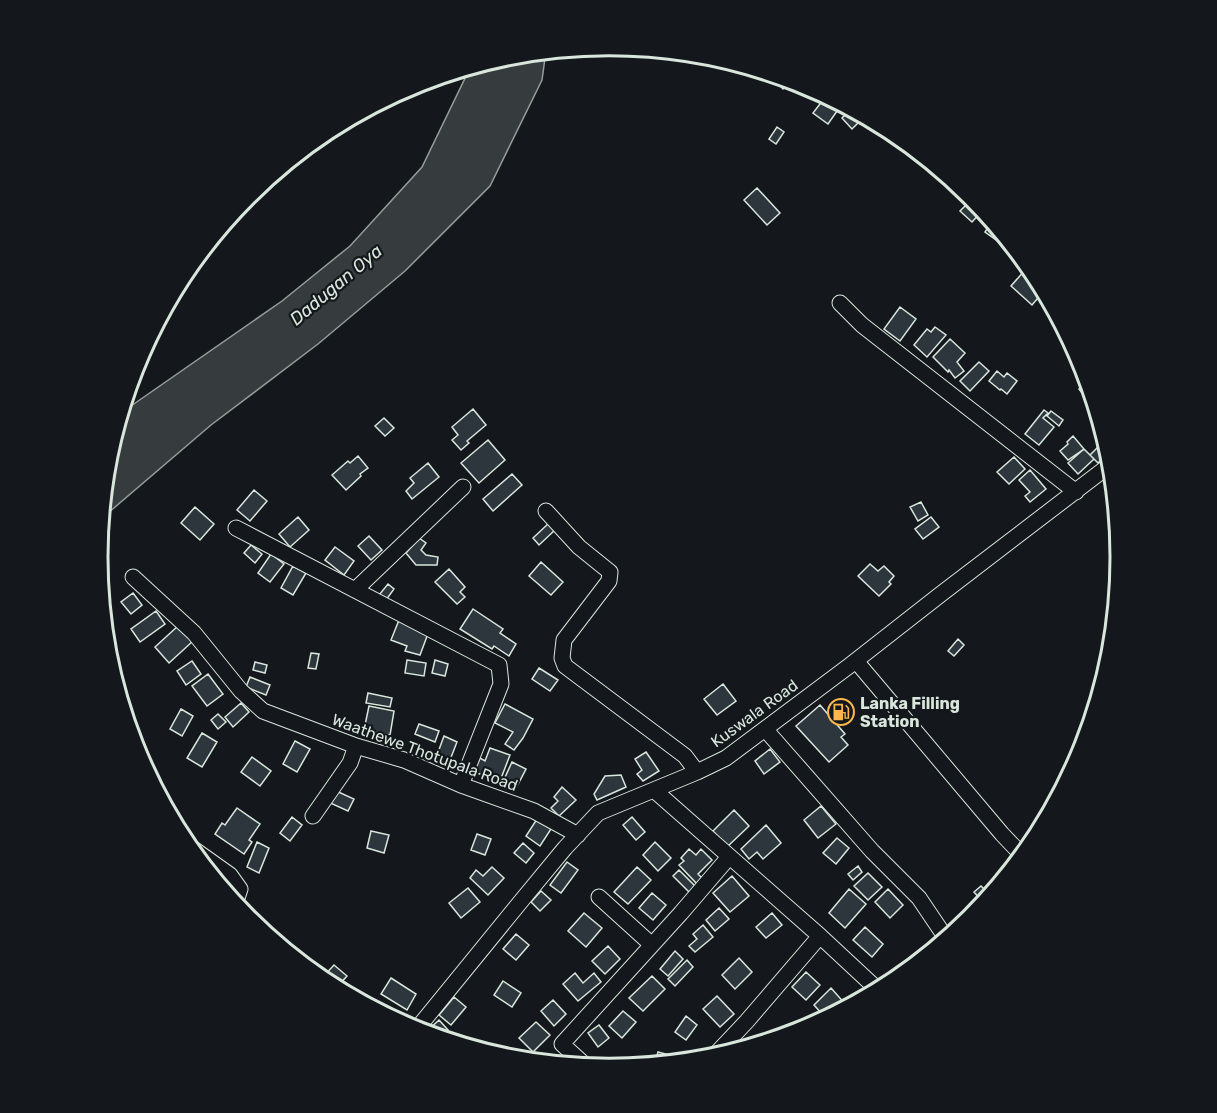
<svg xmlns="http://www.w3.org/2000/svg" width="1217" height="1113" font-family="Rubik,sans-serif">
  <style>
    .water { fill: #363b3e; stroke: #939e99; stroke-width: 1.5 }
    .building { fill: #2c363c; stroke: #d8e6dc; stroke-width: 1.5 }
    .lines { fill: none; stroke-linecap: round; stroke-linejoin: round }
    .minor-casing { stroke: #d8e6dc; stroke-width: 17 }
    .minor { stroke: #14181c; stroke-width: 15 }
    .labels { text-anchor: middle; stroke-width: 4.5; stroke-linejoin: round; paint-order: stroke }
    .poi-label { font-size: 16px; font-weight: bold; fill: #d8e6dc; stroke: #14181c; text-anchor: start }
    .street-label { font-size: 16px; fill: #d8e6dc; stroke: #14181c }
    .water-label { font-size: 18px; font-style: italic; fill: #d8e6dc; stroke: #14181c }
    .rim { fill: none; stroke: #d8e6dc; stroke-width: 3 }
  </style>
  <rect width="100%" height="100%" fill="#14181c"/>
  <!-- water -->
  <path class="water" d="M546,51L542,80L490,186L405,271L318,344L211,425L101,519L107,456L119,417L131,406L282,301L350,246L422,167L471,66L509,55Z"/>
  <!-- building -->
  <path class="building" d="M770,74L793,80L783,89Z
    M826,96L842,104L828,124L813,113Z
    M848,112L859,122L852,129L842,118Z
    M777,127L784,132L776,144L769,139Z
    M757,188L780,213L767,225L744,200Z
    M973,198L983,210L972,222L960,211Z
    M992,221L1004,236L999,242L985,232Z
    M1025,270L1040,284L1044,291L1032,305L1011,286Z
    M900,307L916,319L900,341L884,329Z
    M935,327L946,335L927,357L914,345L927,329L931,332Z
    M950,339L965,353L957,362L964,371L955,378L949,370L948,372L933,357Z
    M979,362L989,371L970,391L960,381Z
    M997,371L1004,377L1007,373L1017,381L1007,394L1001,389L1000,390L989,381Z
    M1087,382L1093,401L1090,403L1079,389Z
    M473,409L486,425L467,441L469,443L461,450L452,440L458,435L452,427Z
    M1044,410L1048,413L1043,418L1054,427L1039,445L1025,434Z
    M1051,411L1063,420L1059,426L1047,416Z
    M384,418L394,428L385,436L375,426Z
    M1073,436L1084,449L1068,460L1060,451L1068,444L1067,442Z
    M488,440L505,460L479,483L461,463Z
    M1101,444L1109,452L1098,463L1090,455Z
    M1084,449L1094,459L1078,474L1068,463Z
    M358,456L368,468L360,474L361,476L346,490L332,475L348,461L350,463Z
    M1014,457L1025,469L1009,484L997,472Z
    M428,463L439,477L412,499L406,491L414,483L410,478Z
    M1030,470L1046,489L1030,502L1025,496L1030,492L1019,480Z
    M512,474L522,485L493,511L483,499Z
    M254,490L267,501L250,521L237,510Z
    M921,502L928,515L918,521L910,507Z
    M195,507L214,524L200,540L181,523Z
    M298,517L309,530L290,547L279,534Z
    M931,517L939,527L923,539L915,529Z
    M549,523L555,530L539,545L533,538Z
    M369,536L382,550L371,560L358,546Z
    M419,538L426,543L421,550L426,555L438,557L437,565H416L406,553Z
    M251,545L262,554L255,563L244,553Z
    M335,547L354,561L344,575L325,560Z
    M271,554L284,564L270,582L258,573Z
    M541,562L563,582L551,595L529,576Z
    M870,564L878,571L884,566L894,576L889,582L891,584L879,596L858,576Z
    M293,566L306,573L293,595L281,588Z
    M449,569L465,587L460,592L465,597L457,604L435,582Z
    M388,584L394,589L386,600L379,595Z
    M133,593L142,605L131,614L121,602Z
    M473,609L503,629L500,633L516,644L509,656L494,646L492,649L460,629Z
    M156,611L165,624L140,642L131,629Z
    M399,620L429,631L420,655L405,651L407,646L391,640Z
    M179,625L193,641L169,663L155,647Z
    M958,639L964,645L954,656L948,651Z
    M311,653L319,654L316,669L308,668Z
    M407,660L426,663L424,676L405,673Z
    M435,660L448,664L445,676L432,673Z
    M192,661L201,674L186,685L177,671Z
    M255,662L267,665L265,673L253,670Z
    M539,668L558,680L550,691L532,679Z
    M208,674L223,694L207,706L192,686Z
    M250,677L270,685L266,695L246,687Z
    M723,684L736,701L717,715L704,699Z
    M368,693L392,698L390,707L366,703Z
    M241,703L249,712L233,727L225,717Z
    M505,704L533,719L523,738L514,750L505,744L513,732L495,723Z
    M820,705L845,734L841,737L848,745L829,762L796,726Z
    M369,706L394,711L390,735L364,730Z
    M181,709L193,716L182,736L170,729Z
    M218,714L226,722L218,729L211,720Z
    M419,724L439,731L435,742L415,734Z
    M202,733L217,742L202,767L187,758Z
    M444,736L457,742L450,760L437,755Z
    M295,741L310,749L297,772L283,764Z
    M490,748L510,755L500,781L474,772L480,758L485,761Z
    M770,749L780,762L764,774L755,761Z
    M646,752L659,771L643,781L637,774L642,770L635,759Z
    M252,757L271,771L260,786L241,772Z
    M512,762L526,769L514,792L501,786Z
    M621,775L626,787L597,800L594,794L605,776Z
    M562,787L576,800L559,816L551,808L558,801L554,797Z
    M334,790L354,799L348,811L328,802Z
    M821,806L836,824L818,838L804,820Z
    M237,808L260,824L249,840L252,842L244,854L215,834L222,823L225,825Z
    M734,810L749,826L727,847L713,831Z
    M292,817L302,825L290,841L280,833Z
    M632,817L645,832L636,840L623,825Z
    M537,819L551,829L540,846L526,836Z
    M766,825L781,843L763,859L757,852L749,859L741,849Z
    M371,831L389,835L384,853L367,848Z
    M477,834L491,839L485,855L471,850Z
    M837,838L849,848L836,864L823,853Z
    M257,842L269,848L259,873L247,867Z
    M655,842L671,858L658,871L643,855Z
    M523,843L534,853L526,863L514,853Z
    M689,849L696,855L701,849L712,860L698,874L704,880L699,886L679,865L684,861L681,858Z
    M567,862L578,870L561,893L550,885Z
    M204,865L228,878L222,888Z
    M858,866L862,872L853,880L848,874Z
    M492,867L504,878L488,895L470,878L476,870L483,876Z
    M637,867L651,880L628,904L614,892Z
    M679,870L697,888L691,894L673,876Z
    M868,873L882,887L868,900L854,886Z
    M732,876L749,896L730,912L713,893Z
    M981,886L989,894L981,900L974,892Z
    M468,888L480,902L461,918L449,903Z
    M849,889L866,904L845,928L829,913Z
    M888,889L903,905L890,918L875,902Z
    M541,891L551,900L540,911L531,902Z
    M652,893L666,905L653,920L639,908Z
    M719,908L729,919L715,931L706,920Z
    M584,913L602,928L586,947L568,931Z
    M772,913L782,925L766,938L756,927Z
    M703,925L713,937L695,952L689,946L697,939L693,934Z
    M865,927L883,944L872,957L853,940Z
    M516,934L529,945L516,960L503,949Z
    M608,946L620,959L605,974L592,961Z
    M287,947L306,957L303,964L286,950Z
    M675,951L683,959L668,976L660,969Z
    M739,958L752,972L735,989L722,975Z
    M687,960L693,967L675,986L668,979Z
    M334,965L347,976L336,988L321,979Z
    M806,972L820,985L806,1000L792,987Z
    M575,973L583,983L594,973L601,982L578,1001L563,984Z
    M652,976L665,989L643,1011L629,998Z
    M391,978L416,994L407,1010L381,994Z
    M503,981L521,993L512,1007L494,995Z
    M831,988L847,1006L832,1014L829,1010L823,1015L814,1005Z
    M717,996L734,1014L720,1027L703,1009Z
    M454,997L466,1007L451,1025L439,1015Z
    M553,1000L566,1014L554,1026L541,1011Z
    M623,1011L636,1022L622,1038L609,1026Z
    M686,1016L697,1025L686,1040L675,1032Z
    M439,1020L448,1030L440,1037L425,1033Z
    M536,1022L550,1035L533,1052L519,1038Z
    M599,1025L609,1038L598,1047L588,1033Z
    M658,1052L684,1059L683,1061L655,1063Z"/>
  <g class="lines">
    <defs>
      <path id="minor" d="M840,303L862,325L1076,492
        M546,511L579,547L610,572L609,581L564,640L562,658L565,666L685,756L697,772
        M236,528L499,665L501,684L461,785
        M133,577L194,633L241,691L263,711L356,746L404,760L461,785L534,811L578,835
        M355,590L463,487
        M856,661L1002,834L1022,855
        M765,729L872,851L919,898L946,938
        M654,790L820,936L878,990
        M313,816L350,763L356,746
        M185,843L230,875L240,889L235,904
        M599,897L652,945
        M416,1030L522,900L565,848L598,813L697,772L726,758L849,666L941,594L1111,464
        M714,1056L747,1021L820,936
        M586,1066L562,1044L681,913L729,857"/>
    </defs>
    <!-- minor casing -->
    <use href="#minor" class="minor-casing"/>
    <!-- minor -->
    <use href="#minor" class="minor"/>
  </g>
  <!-- icons -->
  <defs>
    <symbol id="fuel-ring" viewBox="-11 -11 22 22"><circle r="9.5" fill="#14181c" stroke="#ffb74d" stroke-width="1.5"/><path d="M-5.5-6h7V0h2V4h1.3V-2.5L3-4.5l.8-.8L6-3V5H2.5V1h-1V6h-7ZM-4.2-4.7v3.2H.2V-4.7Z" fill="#ffb74d"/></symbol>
  </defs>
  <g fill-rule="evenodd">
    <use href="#fuel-ring" x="826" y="697" width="30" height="30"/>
  </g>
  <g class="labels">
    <!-- poi labels -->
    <g class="poi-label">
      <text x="860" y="709">Lanka Filling<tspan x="860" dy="18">Station</tspan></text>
    </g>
    <!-- street labels -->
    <g class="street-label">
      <text transform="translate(754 713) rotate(-36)" y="6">Kuswala Road</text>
      <text transform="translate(425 752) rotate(20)" y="6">Waathewe Thotupala Road</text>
    </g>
    <!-- water labels -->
    <g class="water-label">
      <text transform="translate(336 285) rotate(-40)" y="6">Dadugan Oya</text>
    </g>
  </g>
  <!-- crop -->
  <path d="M0 0H1217V1113H0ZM108 557a501 501 0 1 1 1002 0a501 501 0 1 1-1002 0Z" fill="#14181c" fill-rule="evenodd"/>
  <path class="rim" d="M108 557a501 501 0 1 1 1002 0a501 501 0 1 1-1002 0Z"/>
</svg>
